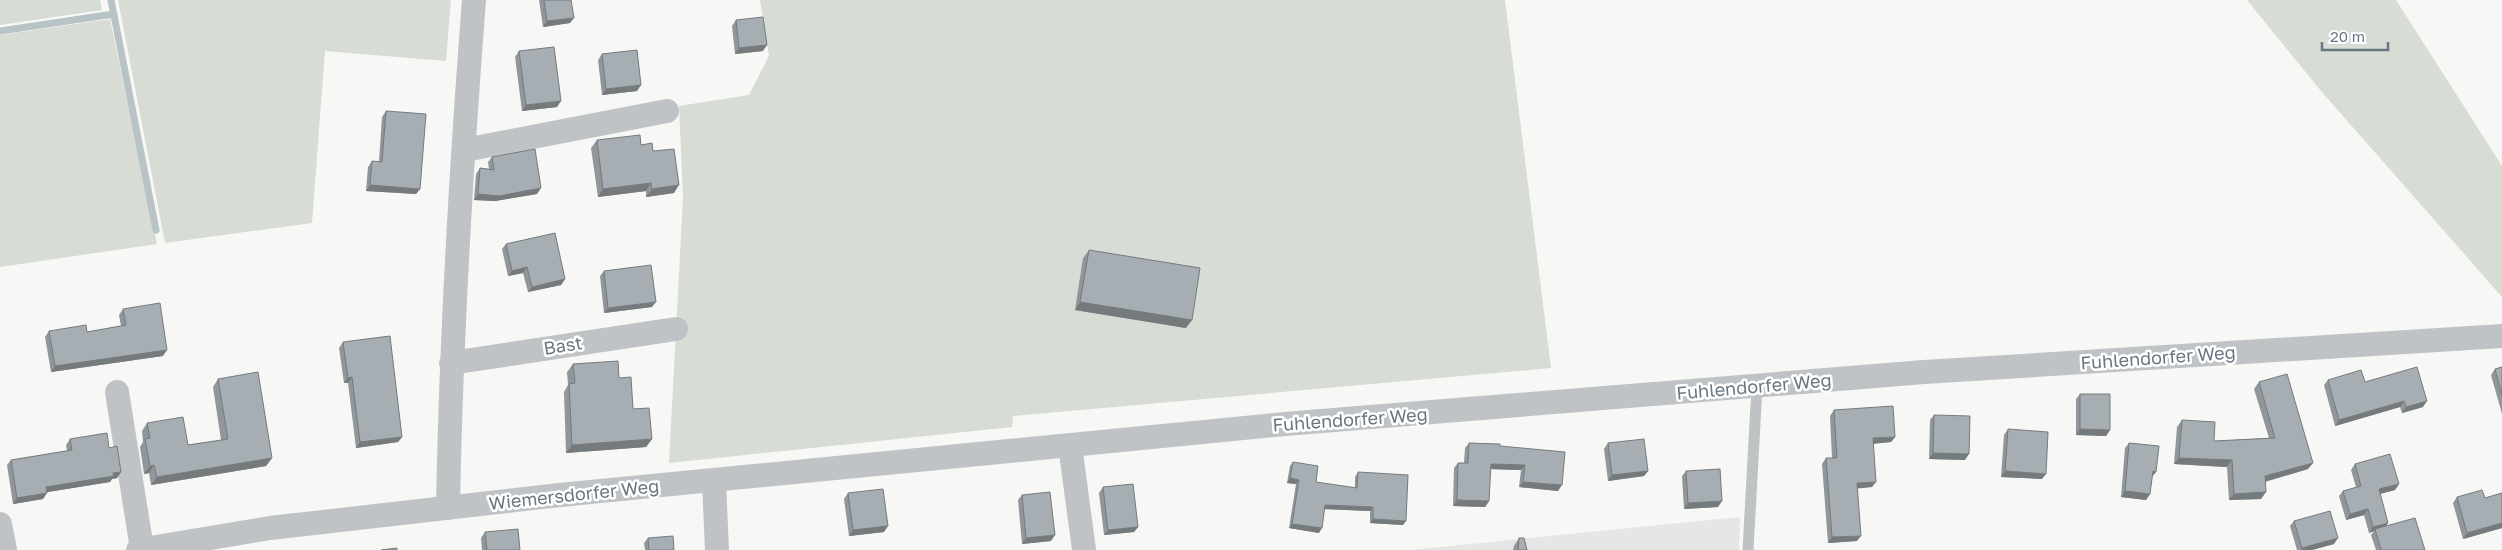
<svg xmlns="http://www.w3.org/2000/svg" width="2502" height="550" font-family="'Golos Text',sans-serif">
  <style>
    .built { fill: #e5e6e5 }
    .green { fill: #d7dcd4 }
    .lines { fill: none; stroke-linecap: round; stroke-linejoin: round }
    .stream { stroke: #b8c3c6; stroke-width: 7 }
    .lane { stroke: #bfc3c6; stroke-width: 11 }
    .street { stroke: #bfc3c6; stroke-width: 24 }
    .wall { fill: #90969a }
    .shaded-wall { fill: #757a7d }
    .building { fill: #a7aeb3; stroke: #757a7d }
    .labels { text-anchor: middle; stroke-width: 5; stroke-linejoin: round; paint-order: stroke }
    .street-label { font-size: 18px; fill: #697783; stroke: #fff }
  </style>
  <rect width="100%" height="100%" fill="#f7f7f5"/>
  <!-- built -->
  <path class="built" d="M1740,517L1739,550H1410Z"/>
  <!-- green -->
  <path class="green" d="M0,0H100L102,10L0,25Z
    M118,0H451L446,61L325,51L312,223L165,243Z
    M760,0H1505L1551,368L1013,416L1012,427L669,463L683,198L679,106L749,95L769,56Z
    M2247,0H2396L2502,166V297L2321,91Z
    M110,19L157,244L0,267V35Z"/>
  <g class="lines">
    <!-- stream -->
    <path class="stream" d="M111,0L156,230
      M0,31L114,14"/>
    <!-- lane -->
    <path class="lane" d="M1748,550L1757,387"/>
    <!-- street -->
    <path class="street" d="M465,150L667,111
      M451,363L676,329
      M117,392L142,549
      M1070,445L1084,550
      M714,482L717,550
      M448,508C451,338 461,169 474,0
      M0,524L5,550
      M138,550L270,528L560,495L1285,424L1924,372L2502,336"/>
  </g>
  <!-- wall -->
  <path class="wall" d="M539,0H571L570,23L543,27Z
    M736,20L763,51L735,54L732,26Z
    M519,51L557,107L522,111L515,57Z
    M602,54L637,91L602,95L598,60Z
    M386,111L420,189L416,194L366,191L368,167L372,161H379L382,117Z
    M597,140L641,145L653,151L674,193L646,197V191L598,197L591,148Z
    M492,157L537,194L495,201L474,200L476,174L480,168L489,169L488,162Z
    M506,244L565,279L561,285L528,292L523,273L508,276L502,249Z
    M1089,250L1186,328L1075,310L1083,258Z
    M604,271L652,307L604,313L600,276Z
    M123,309L163,356L51,372L45,337L49,331L87,332L121,326L119,315Z
    M343,342L402,437L398,442L356,448L348,383H344L339,348Z
    M573,364L619,378L633,409L652,439L646,447L566,453L564,392L568,385L567,372Z
    M2502,367V414L2491,375L2495,369Z
    M218,379L272,458L266,466L151,485L149,473L144,474L140,447L143,442L142,431L147,423L188,445L221,440L213,387Z
    M2328,380L2365,382L2423,407L2402,413L2400,407L2335,426L2324,385Z
    M2259,382L2308,469L2265,482L2261,499L2229,500L2227,467L2174,464L2177,427L2182,420L2214,441L2269,438L2254,389Z
    M2080,394L2110,430L2106,436L2076,435V399Z
    M1834,410L1895,437L1891,442L1873,444L1872,487L1858,488L1857,541L1828,543L1822,464L1826,458H1832L1830,416Z
    M1934,415L1965,460L1929,459L1930,420Z
    M2008,429L2042,479L2001,477L2004,435Z
    M70,439L109,448L121,472L117,478L112,479L110,482L47,492L43,499L13,504L7,465L11,460L67,451L66,445Z
    M1469,443L1500,446L1558,491L1519,487L1521,470L1490,469L1489,501L1485,507L1453,506L1454,468L1458,463H1464L1465,448Z
    M1608,443L1648,471L1644,476L1608,481L1604,449Z
    M2129,443L2152,477L2150,494L2146,500L2121,497L2125,448Z
    M1293,462L1316,482L1355,488V477L1358,472L1403,525L1370,523V511L1325,509L1319,533L1289,528L1296,484L1287,483L1290,466Z
    M2355,464L2399,484L2395,490L2380,494L2388,523L2386,526L2425,550H2376L2371,535L2374,531L2369,533L2364,515L2346,520L2339,496L2343,491L2356,487L2351,470Z
    M1686,471L1718,507L1684,509L1682,476Z
    M1103,487L1138,527L1134,532L1104,535L1099,493Z
    M848,493L884,532L849,536L844,499Z
    M2502,493V528L2463,539L2453,503L2457,497L2485,498Z
    M1022,495L1051,541L1022,544L1018,500Z
    M2294,521L2334,544L2312,550H2297L2290,526Z
    M485,532L520,550H482L481,538Z
    M648,538L674,550H645L644,543Z
    M1519,538L1527,550H1513L1514,546Z"/>
  <!-- shaded-wall -->
  <path class="shaded-wall" d="M574,18L570,23L543,27L547,21Z
    M767,45L763,51L735,54L739,48Z
    M641,85L637,91L602,95L606,89Z
    M561,101L557,107L522,111L526,105Z
    M651,183L646,191L598,197L603,189Z
    M370,185L420,189L416,194L366,191Z
    M679,185L674,193L646,197L652,189Z
    M541,188L537,194L495,201L474,200L478,194Z
    M527,267L523,273L508,276L512,271Z
    M565,279L561,285L528,292L532,287Z
    M656,302L652,307L604,313L608,308Z
    M1080,302L1192,320L1186,328L1075,310Z
    M167,350L163,356L51,372L55,366Z
    M352,377L348,383H344L348,378Z
    M2404,401L2400,407L2335,426L2339,420Z
    M2427,401L2423,407L2402,413L2406,407Z
    M2080,429L2110,430L2106,436L2076,435Z
    M402,437L398,442L356,448L360,442Z
    M1895,437L1891,442L1869,444L1873,438Z
    M652,439L646,447L566,453L572,445Z
    M1933,453L1969,454L1965,460L1929,459Z
    M272,458L266,466L151,485L157,477Z
    M2179,458L2232,460L2227,467L2174,464Z
    M2313,463L2308,469L2260,483L2265,476Z
    M1491,464L1525,465L1521,470L1487,469Z
    M154,465L149,473L144,474L150,466Z
    M1648,471L1644,476L1608,481L1612,475Z
    M2005,471L2046,474L2042,479L2001,477Z
    M2153,471L2156,472L2152,477Z
    M121,472L117,478L112,479L110,482L42,493L46,487Z
    M1290,478L1299,480L1296,484L1287,483Z
    M1523,482L1562,485L1558,491L1519,487Z
    M1876,482L1872,487L1853,489L1857,483Z
    M2399,484L2395,490L2375,495L2379,489Z
    M2125,491L2150,494L2146,500L2121,497Z
    M2266,492L2261,499L2229,500L2234,494Z
    M47,493L43,499L13,504L17,498Z
    M1457,500L1489,501L1485,507L1453,506Z
    M1722,501L1718,507L1684,509L1688,503Z
    M1325,505L1373,507L1370,511L1322,509Z
    M2368,509L2364,515L2346,520L2350,514Z
    M1373,519L1406,521L1403,525L1370,523Z
    M2388,523L2384,529H2375L2374,531L2369,533L2373,527Z
    M2502,523V528L2463,539L2467,533Z
    M1292,524L1322,528L1319,533L1289,528Z
    M888,526L884,532L849,536L853,530Z
    M1138,527L1134,532L1104,535L1108,530Z
    M1055,535L1051,541L1022,544L1026,538Z
    M1861,536L1857,541L1828,543L1832,537Z
    M2338,538L2334,544L2312,550H2301L2302,548Z"/>
  <!-- building -->
  <path class="building" d="M544,0H571L574,18L547,21Z
    M763,17L767,45L739,48L736,20Z
    M554,47L561,101L526,105L519,51Z
    M637,50L641,85L606,89L602,54Z
    M386,111L426,114L420,189L370,185L372,161L382,162Z
    M640,135L641,145L652,143L653,151L674,149L679,185L652,189L651,183L603,189L597,140Z
    M535,149L541,188L499,196L478,194L480,168L494,170L492,157Z
    M555,233L565,279L532,287L527,267L512,271L506,244Z
    M1089,250L1200,268L1192,320L1080,302Z
    M651,265L656,302L608,308L604,271Z
    M160,303L167,350L55,366L49,331L86,325L87,332L126,325L123,309Z
    M390,336L402,437L360,442L352,377L348,378L343,342Z
    M618,361L619,378L631,377L633,409L649,408L652,439L572,445L569,384L575,383L573,364Z
    M2417,367L2427,401L2406,407L2404,401L2339,420L2328,380L2361,370L2365,382Z
    M2502,367V395L2495,369Z
    M258,372L272,458L157,477L154,465L150,466L145,439L150,438L147,423L183,417L188,445L228,439L218,379Z
    M2287,374L2313,463L2265,476L2266,492L2234,494L2232,460L2179,458L2182,420L2215,422L2214,441L2275,438L2259,382Z
    M2080,394H2110V430L2080,429Z
    M1893,406L1895,437L1873,438L1876,482L1857,483L1861,536L1832,537L1826,458H1837L1834,410Z
    M1934,415L1970,416L1969,454L1933,453Z
    M2008,429L2048,432L2046,474L2005,471Z
    M107,433L109,448L117,446L121,472L113,473L114,476L46,487L47,493L17,498L11,460L72,450L70,439Z
    M1644,439L1648,471L1612,475L1608,443Z
    M1469,443L1500,444V446L1565,452L1562,485L1523,482L1525,465L1491,464L1489,501L1457,500L1458,463H1468Z
    M2129,443L2159,446L2156,472L2153,471L2150,494L2125,491Z
    M2390,454L2399,484L2379,489L2388,523L2373,527L2368,509L2350,514L2343,491L2361,486L2355,464Z
    M1293,462L1318,466L1316,482L1357,488L1358,472L1408,475L1406,521L1373,519V507L1325,505L1322,528L1292,524L1299,480L1290,478Z
    M1720,469L1722,501L1688,503L1686,471Z
    M1133,484L1138,527L1108,530L1103,487Z
    M883,489L888,526L853,530L848,493Z
    M2482,490L2485,498L2502,493V523L2467,533L2457,497Z
    M1050,492L1055,535L1026,538L1022,495Z
    M2330,511L2338,538L2302,548L2294,521Z
    M2415,518L2425,550H2381L2375,529Z
    M518,529L520,550H487L485,532Z
    M673,536L674,550H649L648,538Z
    M1519,538H1524L1527,550H1518Z
    M397,548V550H381Z"/>
  <g class="labels">
    <!-- street labels -->
    <g class="street-label">
      <text transform="translate(563 346) rotate(-9)" y="6">Bast</text>
      <text transform="translate(2158 358) rotate(-4)" y="6">Fuhlendorfer Weg</text>
      <text transform="translate(1754 387) rotate(-5)" y="6">Fuhlendorfer Weg</text>
      <text transform="translate(1350 420) rotate(-4)" y="6">Fuhlendorfer Weg</text>
      <text transform="translate(574 495) rotate(-6)" y="6">Wiemersdorfer Weg</text>
    </g>
  </g>
  <!-- scale -->
  <path d="M2322 42v8h66v-8" fill="none" stroke="#697783" stroke-width="2.5"/>
  <text x="2330" y="42" font-size="15" fill="#697783" stroke="#ffffff" stroke-width="4" paint-order="stroke">20 m</text>
</svg>
